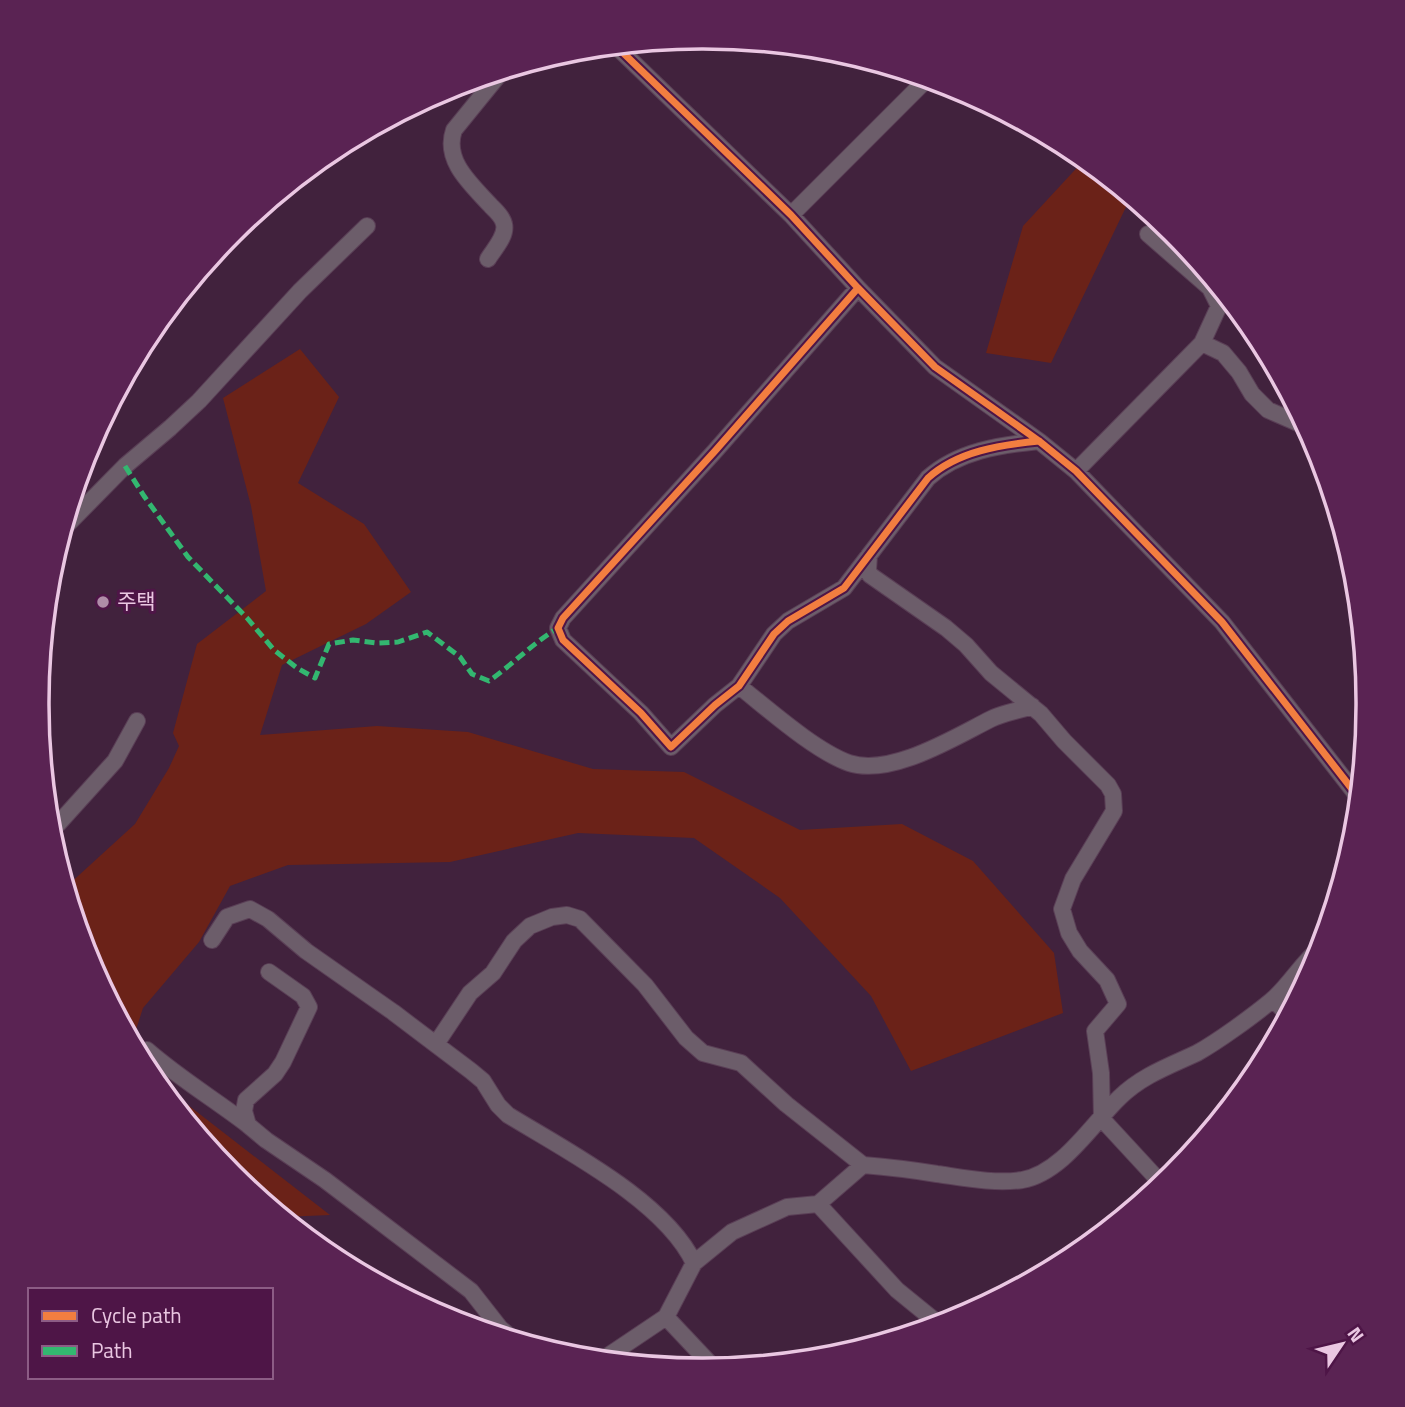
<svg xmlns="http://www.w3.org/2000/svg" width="1405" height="1407" font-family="'Titillium Web','Noto Sans KR',sans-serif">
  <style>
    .green { fill: #6b2218 }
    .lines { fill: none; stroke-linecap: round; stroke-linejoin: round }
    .street-casing { stroke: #5a3f56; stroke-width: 18 }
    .street { stroke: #6c5d6a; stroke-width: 16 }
    .quiet { stroke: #33b770; stroke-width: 5; stroke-dasharray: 10 5; stroke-linecap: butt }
    .cycleway-casing { stroke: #4e1547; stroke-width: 11 }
    .cycleway { stroke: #f27e40; stroke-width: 7 }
    .poi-dot { fill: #af8da8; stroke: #4e1547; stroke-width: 2.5 }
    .labels { text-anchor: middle; stroke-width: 6; stroke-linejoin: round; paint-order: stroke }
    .poi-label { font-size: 21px; fill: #eac7e2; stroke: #4e1547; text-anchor: start }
    .rim { fill: none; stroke: #eac7e2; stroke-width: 3.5 }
  </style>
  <rect width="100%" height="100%" fill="#41223d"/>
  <!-- green -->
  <path class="green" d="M1085,159L1143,207H1126L1051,363L986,353L1023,226Z
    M300,349L339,397L298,483L364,524L411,592L366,624L282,665L260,735L377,726L468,732L593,769L684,772L800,830L902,824L973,861L1054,953L1063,1013L911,1071L871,996L780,898L694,838L578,833L450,862L288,865L230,886L199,942L143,1008L132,1042L88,960L66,887L135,824L169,768L179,746L173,733L197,644L266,591L251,506L223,398Z
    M137,1052L179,1098L330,1215L283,1217L232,1176L149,1075Z"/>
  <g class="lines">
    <defs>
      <path id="street" d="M615,45L791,215L858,288L935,367L1039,441L1076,471L1222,622L1359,798
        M791,215L928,78
        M1148,234L1210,288L1219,306
        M488,259C494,249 507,236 504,224C503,217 495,210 491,206C472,185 443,161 454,130L502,71
        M858,288L715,451L563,618L558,628L563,640L641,713L671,747L715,705L739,686L774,634L788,621L844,588L928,478C958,451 1000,445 1039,441
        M1202,343L1223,353L1239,372L1252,394L1268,410L1307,427
        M1076,471L1202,343L1219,306L1228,299
        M62,530L125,466L170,428L199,401L300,291L367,226
        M869,555L868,570L870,575L946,628L966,645L991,673L1041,714L1064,741L1108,785L1113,794L1114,811L1073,879L1062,909L1069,933L1080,951L1107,980L1118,1004L1095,1031L1101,1073L1102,1119L1162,1184
        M739,686C768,709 815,751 849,763C891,777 955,737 991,719C1003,713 1018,711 1032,706
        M49,825L58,824L115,761L137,721
        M212,940L227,917L250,909L268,919L306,951L393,1012L471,1071L483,1081L498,1105L508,1115C565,1150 665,1201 694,1263
        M269,972L303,996L309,1007L283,1062L275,1074L246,1100L244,1111L248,1125L266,1140L325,1180L471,1291L500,1328L513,1339
        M1273,999L1288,1015
        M436,1044L470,993L493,973L514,941L530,926L552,917L567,915L580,919L645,985L686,1038L703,1053L741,1063L786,1104L863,1165
        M147,1050C179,1078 214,1099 248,1125
        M818,1204L897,1290L940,1325
        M666,1317L715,1369
        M602,1360L666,1317L694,1263L732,1232L787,1207L818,1204L863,1165C888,1167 913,1170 937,1174C965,1178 995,1184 1022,1180C1062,1173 1092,1124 1119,1098C1141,1076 1169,1066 1197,1053C1217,1042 1253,1016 1271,1001C1290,985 1302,962 1322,946"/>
    </defs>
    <!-- street casing -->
    <use href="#street" class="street-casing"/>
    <!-- street -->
    <use href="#street" class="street"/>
    <!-- quiet -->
    <path class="quiet" d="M125,466L144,496L188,557L247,618L274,650L297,668L315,678L329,644L353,640L377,643L398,642L427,632L460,657L472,674L489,681C513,664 533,643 558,628"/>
    <defs>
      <path id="cycleway" d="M615,45L791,215L858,288L935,367L1039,441L1076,471L1222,622L1359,798
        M858,288L715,451L563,618L558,628L563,640L641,713L671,747L715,705L739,686L774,634L788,621L844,588L928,478C958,451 1000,445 1039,441"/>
    </defs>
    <!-- cycleway casing -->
    <use href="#cycleway" class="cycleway-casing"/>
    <!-- cycleway -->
    <use href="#cycleway" class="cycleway"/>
  </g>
  <!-- markers -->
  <circle class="poi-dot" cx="103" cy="602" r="7"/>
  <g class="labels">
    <!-- poi labels -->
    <g class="poi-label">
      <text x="117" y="609">주택</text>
    </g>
  </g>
  <!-- crop -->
  <path d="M0 0H1405V1407H0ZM702 49H703A653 653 0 0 1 1356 702V705A653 653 0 0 1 703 1358H702A653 653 0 0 1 49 705V702A653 653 0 0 1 702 49Z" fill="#5a2353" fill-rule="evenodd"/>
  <path class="rim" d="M702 49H703A653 653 0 0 1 1356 702V705A653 653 0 0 1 703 1358H702A653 653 0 0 1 49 705V702A653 653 0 0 1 702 49Z"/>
  <!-- legend -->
  <rect x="28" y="1288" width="245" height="91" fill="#4e1547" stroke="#8c5c85" stroke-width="2"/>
  <rect x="42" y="1311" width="35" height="10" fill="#f27e40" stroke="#8c5c85" stroke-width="2"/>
  <text x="91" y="1323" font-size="21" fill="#eac7e2">Cycle path</text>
  <rect x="42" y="1346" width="35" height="10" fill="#33b770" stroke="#8c5c85" stroke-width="2"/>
  <text x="91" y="1358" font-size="21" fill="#eac7e2">Path</text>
  <!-- north arrow -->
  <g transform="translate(1342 1344) rotate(55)" stroke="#4e1547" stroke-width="5" paint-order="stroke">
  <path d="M0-5L12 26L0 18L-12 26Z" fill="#eac7e2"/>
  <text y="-10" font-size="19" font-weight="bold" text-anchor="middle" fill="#eac7e2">N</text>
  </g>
</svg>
